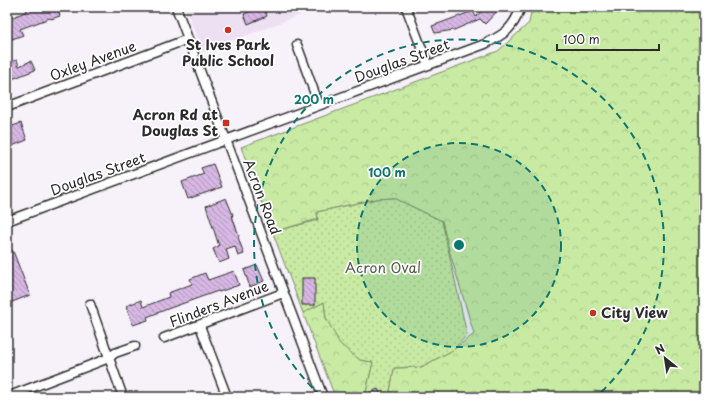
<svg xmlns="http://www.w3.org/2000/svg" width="711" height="404" font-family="'Playpen Sans',sans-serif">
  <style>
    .built { fill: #ede0f3 }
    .forest { fill: url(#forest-crowns); stroke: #7a8a67 }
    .park { fill: url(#park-dots); stroke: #7a8a67 }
    .building { fill: url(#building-back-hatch); stroke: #2b2b2b }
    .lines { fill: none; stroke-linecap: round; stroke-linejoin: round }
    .minor-casing { stroke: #2b2b2b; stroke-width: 11 }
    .minor { stroke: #fff; stroke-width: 8 }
    .ring { fill: none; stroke: #0f766e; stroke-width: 2; stroke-dasharray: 7 5 }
    .poi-dot { fill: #c8321e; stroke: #fff; stroke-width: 1.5 }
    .labels { text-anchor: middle; stroke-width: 3.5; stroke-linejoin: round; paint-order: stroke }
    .poi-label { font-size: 14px; font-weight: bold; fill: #2b2b2b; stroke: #fff }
    .street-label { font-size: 14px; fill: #2b2b2b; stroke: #fff }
    .park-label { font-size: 14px; fill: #525b49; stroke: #fff }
    .centre { fill: #0f766e; stroke: #fff; stroke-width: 2 }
    .ring-label { font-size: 12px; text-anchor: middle; font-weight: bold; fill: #0f766e; stroke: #fff; stroke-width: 3.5; stroke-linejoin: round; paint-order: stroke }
  </style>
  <defs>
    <pattern id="forest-crowns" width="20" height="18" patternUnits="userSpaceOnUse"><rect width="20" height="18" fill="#c8eaa3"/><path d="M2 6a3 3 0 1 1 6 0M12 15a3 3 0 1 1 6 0" fill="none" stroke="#acc98c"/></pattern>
    <pattern id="park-dots" width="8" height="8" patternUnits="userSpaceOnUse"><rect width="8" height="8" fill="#c8eaa3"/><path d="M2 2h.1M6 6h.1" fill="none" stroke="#acc98c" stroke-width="1.8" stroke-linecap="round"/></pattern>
    <pattern id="building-back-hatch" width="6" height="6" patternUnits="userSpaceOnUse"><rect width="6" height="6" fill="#d7b7e4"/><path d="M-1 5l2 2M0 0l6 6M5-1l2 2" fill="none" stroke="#af95b9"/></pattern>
  </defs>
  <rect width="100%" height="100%" fill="#f7f1fa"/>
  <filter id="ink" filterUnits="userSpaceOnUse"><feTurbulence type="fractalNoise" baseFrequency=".025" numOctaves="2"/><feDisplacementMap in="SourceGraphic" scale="8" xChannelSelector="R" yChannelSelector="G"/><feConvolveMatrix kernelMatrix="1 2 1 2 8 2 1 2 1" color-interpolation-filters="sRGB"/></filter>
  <g filter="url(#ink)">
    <!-- built -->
    <path class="built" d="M185,7H321L203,52Z"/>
    <!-- forest -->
    <path class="forest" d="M532,7H704V397H389L394,368L421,367L453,350L474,334L447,243L442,221L394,198L377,199L317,212L318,219L276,231L271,228L241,147L498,51L529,23Z
      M324,302L326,318L360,360L373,362L365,397H335L303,313Z"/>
    <!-- park -->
    <path class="park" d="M394,198L442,221L467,335L453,350L421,367L394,368L389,397H365L373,362L360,360L340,344L326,318L324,302L303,313L271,228L276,231L318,220L317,212L377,199Z"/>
    <!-- building -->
    <path class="building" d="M26,7H37V9L42,7H57L60,16L51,19L50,18L20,29L23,35L7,41V20L27,11Z
      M260,7H263L267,16L248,24L244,14Z
      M485,7H501L485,24L480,19L454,30L435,33L432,26L473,11L476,17Z
      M17,60L19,66L31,61L35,70L7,81V63Z
      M21,123L27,140L7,148V128Z
      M213,164L222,187L188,199L182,182L204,174L201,168Z
      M226,198L233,215L232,216L239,236L238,237L244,254L238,256L235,246L226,249L229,259L219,263L213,249L219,246L206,206Z
      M7,240L12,251H13L30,295L7,304Z
      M257,265L264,281L250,287L244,270Z
      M234,271L239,285L219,292L218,291L170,308L147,317L148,320L133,325L126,306L141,300L143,307L169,297L168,293L192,284L190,279L205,273L208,280Z
      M302,278H315V305H302Z
      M378,389L382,397H360Z"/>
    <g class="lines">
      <defs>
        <path id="minor" d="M176,7L323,397
          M406,7L428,65
          M297,45L319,105
          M7,107L188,39
          M7,221L485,44C505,34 513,29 521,7
          M90,304L123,397
          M200,326L227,397
          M164,338L283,293
          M7,397L109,358L115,353L135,346"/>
      </defs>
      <!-- minor casing -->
      <use href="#minor" class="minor-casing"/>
      <!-- minor -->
      <use href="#minor" class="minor"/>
    </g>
  </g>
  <!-- distance rings -->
  <circle cx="459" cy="245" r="102" fill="#0f766e" fill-opacity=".12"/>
  <g class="ring">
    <circle cx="459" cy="245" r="102"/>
    <path d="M321 396A205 205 0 1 1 597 396"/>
  </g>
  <!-- markers -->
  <g class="poi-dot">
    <circle cx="228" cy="30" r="4"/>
    <rect x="222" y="119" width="8" height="8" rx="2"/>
    <circle cx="593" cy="313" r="4"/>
  </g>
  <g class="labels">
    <!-- poi labels -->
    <g class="poi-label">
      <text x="228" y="50">St Ives Park<tspan x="228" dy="16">Public School</tspan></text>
      <text x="218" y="120" text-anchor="end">Acron Rd at<tspan x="218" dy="16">Douglas St</tspan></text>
      <text x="601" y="318" text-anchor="start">City View</text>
    </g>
    <!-- street labels -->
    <g class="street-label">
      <text transform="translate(93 61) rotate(-20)" y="5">Oxley Avenue</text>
      <text transform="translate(402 61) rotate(-20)" y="5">Douglas Street</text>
      <text transform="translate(98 174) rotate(-20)" y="5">Douglas Street</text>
      <text transform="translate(262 197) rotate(69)" y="5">Acron Road</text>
      <text transform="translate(219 304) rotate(-21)" y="5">Flinders Avenue</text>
    </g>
    <!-- park labels -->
    <g class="park-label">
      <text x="383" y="273">Acron Oval</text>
    </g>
  </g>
  <circle cx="459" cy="245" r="6" class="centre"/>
  <g class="ring-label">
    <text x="314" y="104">200 m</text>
    <text x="387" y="177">100 m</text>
  </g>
  <!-- margin -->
  <rect width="711" height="404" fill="none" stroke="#fff" stroke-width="24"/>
  <rect x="12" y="12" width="687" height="380" fill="none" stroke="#2b2b2b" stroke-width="1.5" filter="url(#ink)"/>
  <!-- north arrow -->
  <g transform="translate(665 358) rotate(330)" stroke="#ffffff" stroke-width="3" paint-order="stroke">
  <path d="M0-3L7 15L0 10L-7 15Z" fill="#2b2b2b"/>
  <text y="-6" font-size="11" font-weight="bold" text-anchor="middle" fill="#2b2b2b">N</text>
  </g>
  <!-- scale -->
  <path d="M557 44v6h102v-6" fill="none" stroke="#2b2b2b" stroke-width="2"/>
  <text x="563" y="44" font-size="12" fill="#2b2b2b" stroke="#ffffff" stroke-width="3" paint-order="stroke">100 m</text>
</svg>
